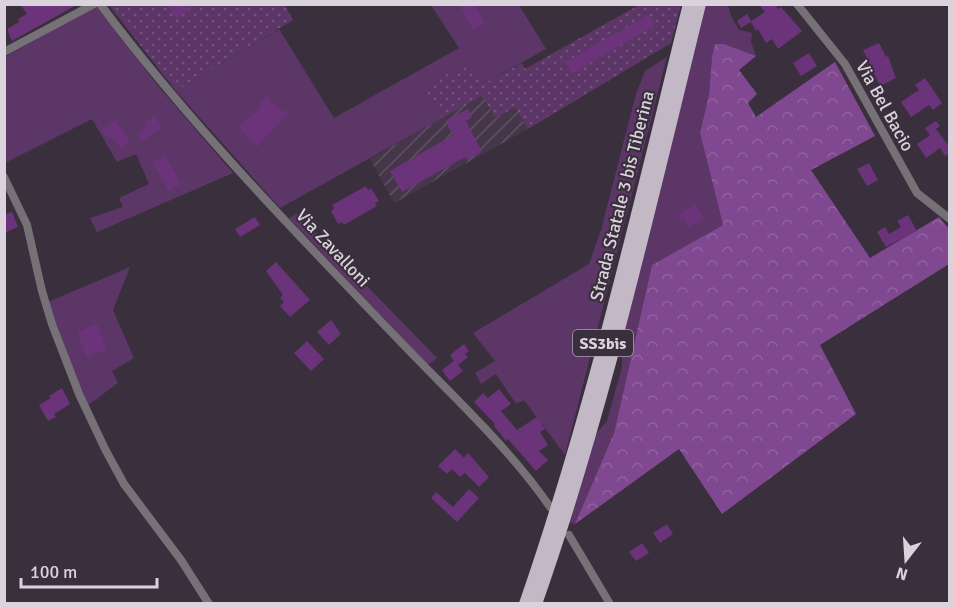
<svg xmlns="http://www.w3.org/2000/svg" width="954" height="608" font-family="Signika,sans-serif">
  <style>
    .industrial { fill: url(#industrial-furrows) }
    .green { fill: #5d3668 }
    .forest { fill: url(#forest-crowns) }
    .garden { fill: url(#garden-dots) }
    .building { fill: #6b337a }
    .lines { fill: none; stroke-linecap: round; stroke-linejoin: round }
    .minor { stroke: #767177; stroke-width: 8 }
    .trunk { stroke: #c3b8c6; stroke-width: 12 }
    .labels { text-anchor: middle; stroke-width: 4.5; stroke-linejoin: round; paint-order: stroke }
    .shield { fill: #3a303d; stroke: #aaa2ac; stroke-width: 1.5 }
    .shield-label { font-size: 16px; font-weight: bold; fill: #dad3dc }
    .street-label { font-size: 18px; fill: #dad3dc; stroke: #3a303d }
  </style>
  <defs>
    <pattern id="industrial-furrows" width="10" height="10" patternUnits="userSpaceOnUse" patternTransform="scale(1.5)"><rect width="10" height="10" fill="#453649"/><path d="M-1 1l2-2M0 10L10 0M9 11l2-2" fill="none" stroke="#5f5263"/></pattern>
    <pattern id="forest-crowns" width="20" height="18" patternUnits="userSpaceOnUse" patternTransform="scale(1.5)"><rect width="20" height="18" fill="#804890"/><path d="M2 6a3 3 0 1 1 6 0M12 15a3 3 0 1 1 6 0" fill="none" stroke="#91629f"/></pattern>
    <pattern id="garden-dots" width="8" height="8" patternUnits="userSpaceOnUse" patternTransform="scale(1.5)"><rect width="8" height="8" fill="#5d3668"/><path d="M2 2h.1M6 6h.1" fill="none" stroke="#74527d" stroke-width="1.8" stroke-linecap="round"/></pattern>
  </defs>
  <rect width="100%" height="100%" fill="#3a303d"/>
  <!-- industrial -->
  <path class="industrial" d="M482,95L515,107L528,129L394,203L370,159Z"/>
  <!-- green -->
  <path class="green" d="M431,5H519L546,49L483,84L468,62L426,88L442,118L280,208L176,91L279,29L334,118L459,48Z
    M706,5H728L731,16L739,30L752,33L751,42L756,56L724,44H716L712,57L709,94L700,133L723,225L652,265L614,433L575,524L569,522L596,434L607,421L622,367V336Z
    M96,6L158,86L233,173L97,232L90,218L123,207L119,198L149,184L136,154L117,162L92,119L5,163V57Z
    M667,57L565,455L524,400L516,404L496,374L481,384L475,373L495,361L473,333L589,264L601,230L636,94L645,71Z
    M297,214L437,358L428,365L289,218Z
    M130,267L113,310L134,358L112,371L118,383L87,406L48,302Z"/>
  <!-- forest -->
  <path class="forest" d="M715,44H724L756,56L739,70L757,94L748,103L756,117L835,62L875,136L811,170L870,258L939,217L949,229V264L820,345L856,414L722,514L679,449L575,524L614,433L652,265L723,225L700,133L709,94L712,57Z"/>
  <!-- garden -->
  <path class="garden" d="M109,5H285L293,20L176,91Z
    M639,5H681L671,43L528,129L515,107L496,118L482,96L442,118L425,88L468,61L483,84L522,63L525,69Z"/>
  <!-- building -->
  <path class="building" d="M20,4H78L12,41L7,29L19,22L18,19L27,14Z
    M167,4H187L190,10L176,19Z
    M459,4H474L485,23L473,30Z
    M759,4H775L778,9L781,7L802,31L778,49L772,39L766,43L758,29L756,31L751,22L741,28L737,21L747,14L751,21L765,12Z
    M649,15L655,25L572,74L565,62Z
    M879,43L886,57L888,56L896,78L880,86L863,50Z
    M809,53L817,66L801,76L793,63Z
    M925,78L942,103L933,110L929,105L911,117L901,102L919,90L915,85Z
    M267,96L281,111L283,109L288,114L257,147L239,127L261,107L259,104Z
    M468,109L472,117L466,121L482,152L467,160L465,157L402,192L390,171L453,135L445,121Z
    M155,116L162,128L142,141L137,133L147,127L144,123Z
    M115,120L130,142L121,149L112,137L108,139L101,130Z
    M936,121L940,126L936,129L950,148V152L945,156L940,148L926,158L917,144L930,135L925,128Z
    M165,155L181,184L169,191L152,162Z
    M869,163L878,180L867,186L857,169Z
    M366,186L368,190L371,188L379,201L375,203L377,206L344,225L342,222L338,224L331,211L334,209L332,205Z
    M696,204L704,219L689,227L684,219L681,221L677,215Z
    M12,212L18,227L4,233V215Z
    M908,215L917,231L886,247L877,232L885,227L889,234L901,227L897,221Z
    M255,217L260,225L240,237L235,229Z
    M276,262L310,300L290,317L280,306L284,302L280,298L283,295L266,271Z
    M331,320L341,334L329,345L317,332Z
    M97,324L107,349L87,357L77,332Z
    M307,341L324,359L311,371L294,353Z
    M464,344L469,351L465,354L468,357L458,365L463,371L450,381L442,370L454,361L450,355Z
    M62,388L70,404L54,414L56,417L48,421L39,405L51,398L49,396Z
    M499,389L511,404L501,411L517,430L537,417L545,429L540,432L548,445L539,451L548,460L536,471L508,439L506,441L494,426L495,424L474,402L483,393L488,398Z
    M455,449L464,458L468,453L489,477L479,487L465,473L460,477L452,469L447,474L438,466Z
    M469,489L479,498L457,522L431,498L436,492L453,507Z
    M667,524L673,534L660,543L653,533Z
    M642,543L649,553L636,561L629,552Z"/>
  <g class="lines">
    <!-- minor -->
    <path class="minor" d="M100,4C189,123 294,231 397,338C447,391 509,447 550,507
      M797,4L845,64L917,193L950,219
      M4,52L94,4
      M4,177L27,225L42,291L52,324L79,394L105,449L124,484L181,560L209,604
      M569,535L610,604"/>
    <!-- trunk -->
    <path class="trunk" d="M525,604C593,408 639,205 689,4
      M536,604C605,408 650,205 700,4"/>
  </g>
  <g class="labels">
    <!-- shield labels -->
    <rect class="shield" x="573" y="330" width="60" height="26" rx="4.5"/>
    <g class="shield-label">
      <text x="603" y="349">SS3bis</text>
    </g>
    <!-- street labels -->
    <g class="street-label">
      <text transform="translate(885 106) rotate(61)" y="6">Via Bel Bacio</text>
      <text transform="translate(622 196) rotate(-76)" y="6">Strada Statale 3 bis Tiberina</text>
      <text transform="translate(333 248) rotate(47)" y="6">Via Zavalloni</text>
    </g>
  </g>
  <!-- border -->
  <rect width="954" height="608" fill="none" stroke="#dad3dc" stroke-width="12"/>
  <!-- north arrow -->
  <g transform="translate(906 560) rotate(197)" stroke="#3a303d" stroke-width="4.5" paint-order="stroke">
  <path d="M0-4.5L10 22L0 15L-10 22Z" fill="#dad3dc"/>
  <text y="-9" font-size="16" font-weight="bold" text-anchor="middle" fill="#dad3dc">N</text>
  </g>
  <!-- scale -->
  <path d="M21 578v9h136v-9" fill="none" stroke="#dad3dc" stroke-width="3"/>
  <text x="30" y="578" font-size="18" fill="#dad3dc" stroke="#3a303d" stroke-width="4.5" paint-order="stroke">100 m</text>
</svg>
